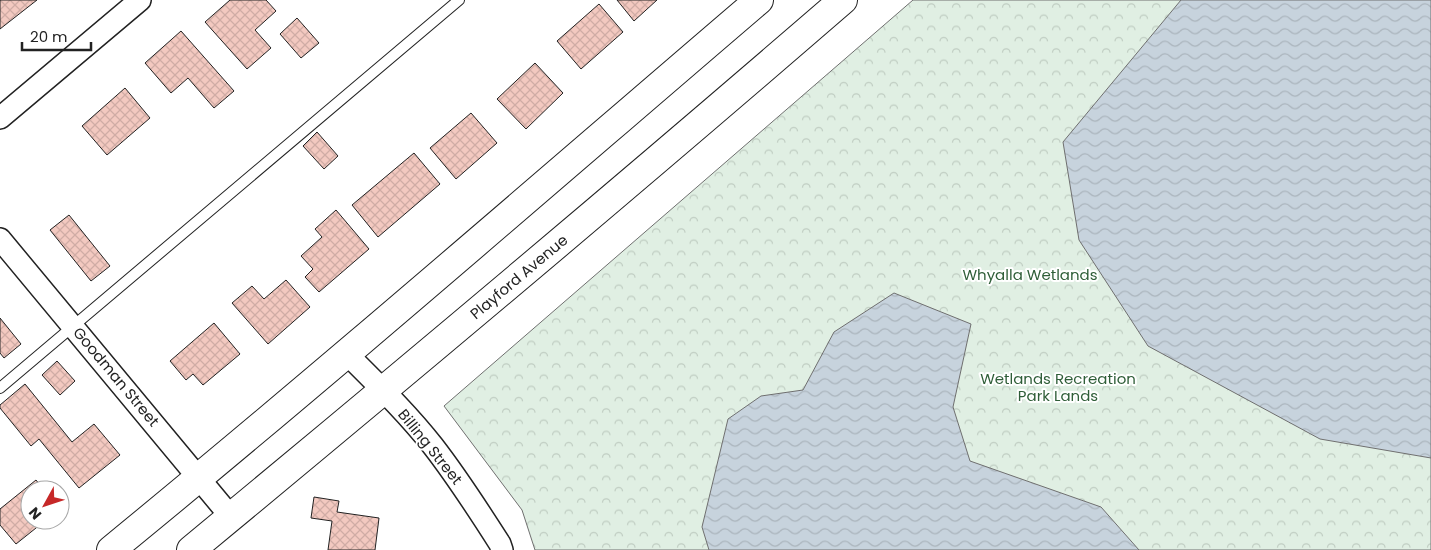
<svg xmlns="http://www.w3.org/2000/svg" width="1431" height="550" font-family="Poppins,sans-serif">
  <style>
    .forest { fill: url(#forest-crowns); stroke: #6f6f6f }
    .water { fill: url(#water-waves); stroke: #6f6f6f }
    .building { fill: url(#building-cross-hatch); stroke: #222 }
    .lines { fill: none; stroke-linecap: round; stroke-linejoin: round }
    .service-casing { stroke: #222; stroke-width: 12 }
    .minor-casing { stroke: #222; stroke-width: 24 }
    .trunk-casing { stroke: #222; stroke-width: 30 }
    .service { stroke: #fff; stroke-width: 10 }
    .minor { stroke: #fff; stroke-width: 21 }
    .trunk { stroke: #fff; stroke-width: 28 }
    .labels { text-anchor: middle; stroke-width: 4; stroke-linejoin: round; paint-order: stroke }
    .park-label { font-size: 15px; fill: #2f5e38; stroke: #fff }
    .street-label { font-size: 15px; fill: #222; stroke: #fff }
  </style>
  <defs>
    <pattern id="forest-crowns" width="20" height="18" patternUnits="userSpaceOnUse" patternTransform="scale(1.25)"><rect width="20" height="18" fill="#e0efe3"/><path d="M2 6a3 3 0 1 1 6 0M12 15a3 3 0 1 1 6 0" fill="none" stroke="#c0cdc2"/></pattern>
    <pattern id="water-waves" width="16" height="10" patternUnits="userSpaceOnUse" patternTransform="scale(1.25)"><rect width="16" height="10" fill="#c7d3dd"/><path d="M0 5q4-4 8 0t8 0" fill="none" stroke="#abb5bd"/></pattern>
    <pattern id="building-cross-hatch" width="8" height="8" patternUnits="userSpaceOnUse" patternTransform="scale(1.25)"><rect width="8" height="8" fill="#f3c9c0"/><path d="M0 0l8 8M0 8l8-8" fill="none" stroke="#d0aca5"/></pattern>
  </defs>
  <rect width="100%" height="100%" fill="#fff"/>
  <!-- forest -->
  <path class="forest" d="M913,0H1431V550H535L522,510L444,406Z"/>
  <!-- water -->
  <path class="water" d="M1181,0H1431V458L1320,439L1148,346L1079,240L1063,142Z
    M894,293L971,324L953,407L970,461L1101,507L1139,550H709L702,527L728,419L761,396L803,390L834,332Z"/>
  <!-- building -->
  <path class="building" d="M0,0H37L0,29Z
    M230,0H266L276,11L255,30L271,48L247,69L205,22Z
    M617,0H657L634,21Z
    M599,4L623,32L581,69L557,41Z
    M297,18L319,43L301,58L280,34Z
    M181,31L234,91L214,108L188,78L171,93L145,63Z
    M535,63L563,93L526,129L497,99Z
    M125,88L150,118L107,155L82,126Z
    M471,113L497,143L456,179L430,148Z
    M317,132L338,156L324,169L303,146Z
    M414,153L440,184L378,237L352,205Z
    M336,210L369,249L319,292L305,277L313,269L301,256L322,237L315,229Z
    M69,215L110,266L91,281L50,230Z
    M286,280L310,307L268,344L232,303L252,286L264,299Z
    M0,318L21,344L4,358L0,353Z
    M214,323L240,354L203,385L193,374L186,380L170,361Z
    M57,361L75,381L60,395L42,375Z
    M25,384L72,442L94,424L120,455L79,488L39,439L31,446L0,408V405Z
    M36,480L44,490H30V520H46L16,544L0,525V509Z
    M314,497L339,501L337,512L379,518L375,550H328L332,521L311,518Z"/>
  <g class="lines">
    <defs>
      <path id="service" d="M0,388L459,0"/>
      <path id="minor" d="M0,118L140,0
        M0,239L231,517
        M346,353C376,383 407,413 433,446C457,477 479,511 500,544L502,550"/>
      <path id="trunk" d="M111,550C330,371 544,184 759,0
        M191,550C410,369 628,186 843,0"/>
    </defs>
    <!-- service casing -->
    <use href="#service" class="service-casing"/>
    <!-- minor casing -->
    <use href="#minor" class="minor-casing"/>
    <!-- trunk casing -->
    <use href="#trunk" class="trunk-casing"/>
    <!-- service -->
    <use href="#service" class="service"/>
    <!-- minor -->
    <use href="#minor" class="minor"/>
    <!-- trunk -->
    <use href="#trunk" class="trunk"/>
  </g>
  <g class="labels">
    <!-- park labels -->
    <g class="park-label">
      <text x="1030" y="280">Whyalla Wetlands</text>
      <text x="1058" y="384">Wetlands Recreation<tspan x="1058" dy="17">Park Lands</tspan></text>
    </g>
    <!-- street labels -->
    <g class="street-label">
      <text transform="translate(519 277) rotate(-40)" y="5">Playford Avenue</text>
      <text transform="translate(116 377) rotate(50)" y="5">Goodman Street</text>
      <text transform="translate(430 447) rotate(51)" y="5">Billing Street</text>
    </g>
  </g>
  <!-- north arrow -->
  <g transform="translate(45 505) rotate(230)"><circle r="24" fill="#ffffff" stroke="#a7a7a7"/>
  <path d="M0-4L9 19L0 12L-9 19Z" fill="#c62828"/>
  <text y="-8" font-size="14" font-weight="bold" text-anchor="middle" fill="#222222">N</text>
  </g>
  <!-- scale -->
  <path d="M22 42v8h69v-8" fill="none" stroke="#222222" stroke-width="2.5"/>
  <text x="30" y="42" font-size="15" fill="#222222" stroke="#ffffff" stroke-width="4" paint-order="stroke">20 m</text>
</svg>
